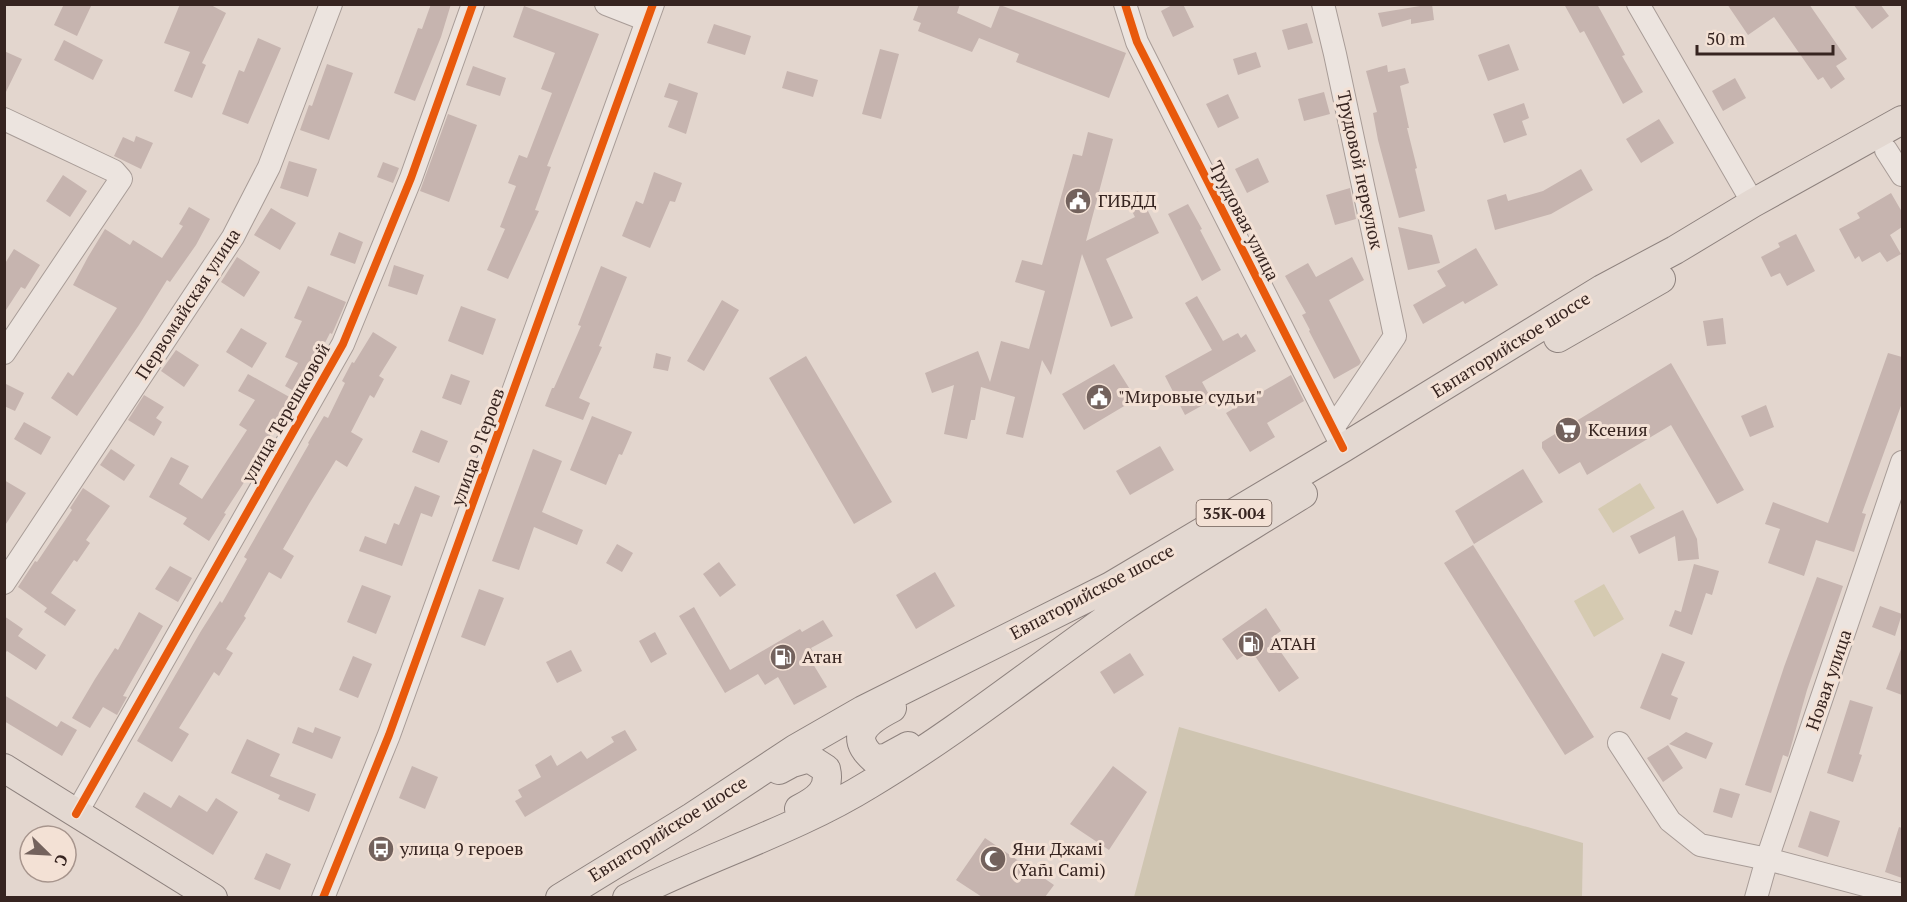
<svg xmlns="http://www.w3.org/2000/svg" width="1907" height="902" font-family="'PT Serif',serif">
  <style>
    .green { fill: #d5cab1 }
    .cemetery { fill: #cfc5b1 }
    .building { fill: #c6b4af }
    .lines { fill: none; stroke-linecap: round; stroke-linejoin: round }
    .minor-casing { stroke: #a89c97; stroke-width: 24 }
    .major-casing { stroke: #8e827e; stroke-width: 30 }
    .minor { stroke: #ece4df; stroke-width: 22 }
    .major { stroke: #e3d8d1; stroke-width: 28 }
    .cycleway-casing { stroke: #f3e1d5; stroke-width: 11 }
    .cycleway { stroke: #e8590c; stroke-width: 8 }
    .labels { text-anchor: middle; stroke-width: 6; stroke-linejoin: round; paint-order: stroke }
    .shield { fill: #f3e1d5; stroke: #6f5d56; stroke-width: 1.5 }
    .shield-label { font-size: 16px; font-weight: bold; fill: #362420 }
    .street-label { font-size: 18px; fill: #362420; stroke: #f3e1d5 }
    .poi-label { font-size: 18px; fill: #362420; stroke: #f3e1d5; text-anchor: start }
  </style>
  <rect width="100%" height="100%" fill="#e3d6ce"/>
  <!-- green -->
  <path class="green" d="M1640,483L1655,508L1613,533L1598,509Z
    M1604,584L1624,619L1594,637L1574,601Z"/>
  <!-- cemetery -->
  <path class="cemetery" d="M1179,727L1583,843L1582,897H1134Z"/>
  <!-- building -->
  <path class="building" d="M64,4H92L77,36L54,25Z
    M180,4H209L226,13L202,63L206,65L192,98L174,91L190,52L164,43Z
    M431,4H451L441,37L415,101L394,93L418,28L422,29Z
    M919,4H960L957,13L991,28L1000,5L1126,53L1109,98L1016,62L1019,54L979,38L972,52L918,31L921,23L913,20Z
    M1174,4H1183L1194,27L1173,37L1161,11Z
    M1432,4L1434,20L1411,24V19L1382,27L1378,13Z
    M1564,4H1597L1625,55L1622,56L1643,92L1623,104L1584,31L1580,33Z
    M1727,4H1809L1847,59L1836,66L1845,79L1831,89L1823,77L1818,80L1774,17L1748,35Z
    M1853,4H1880L1889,16L1872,29Z
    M524,6L599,34L547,166L551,167L535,210L539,211L508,279L487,270L505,229L500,227L516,186L508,183L519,155L527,158L552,93L541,89L555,53L513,37Z
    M1307,23L1313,43L1288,50L1282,30Z
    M714,24L751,36L745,55L707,43Z
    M258,38L281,48L248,124L222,114L239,70L244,72Z
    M64,40L103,60L93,80L54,60Z
    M1509,44L1519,70L1488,81L1478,55Z
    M880,49L899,54L881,119L862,114Z
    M4,51L22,59L4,96Z
    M1256,52L1261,67L1238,75L1233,59Z
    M327,64L353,73L329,140L300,130L309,105L312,106Z
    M1387,65L1388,72L1405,68L1409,83L1400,86L1409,128H1407L1417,168L1415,169L1425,211L1399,218L1378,140L1373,113L1377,112L1366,71Z
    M473,66L506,78L500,96L466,85Z
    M787,71L818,80L813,97L782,88Z
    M1735,78L1746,98L1723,111L1712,91Z
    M669,83L698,93L686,134L668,127L678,101L664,97Z
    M1324,92L1330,114L1304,121L1298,99Z
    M1228,94L1239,118L1218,128L1206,104Z
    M1524,103L1529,118L1522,121L1527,135L1504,143L1493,114Z
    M448,114L477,125L449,202L420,191Z
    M1659,119L1674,143L1641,163L1626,139Z
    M1088,132L1113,139L1086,241L1135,217L1125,198L1138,191L1159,233L1106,259L1133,318L1111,327L1082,254L1051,375L1042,360L1023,438L1006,434L1015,397L981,387L975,420H971L967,439L944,434L954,385L932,393L925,373L978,351L990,382L1001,341L1029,349L1045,291L1015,282L1022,260L1042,265L1073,154L1082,156Z
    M136,136L153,143L141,169L114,156L123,137L134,142Z
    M1258,158L1269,182L1247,193L1235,169Z
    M289,161L317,169L308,197L280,188Z
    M383,162L399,168L393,183L377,177Z
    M1581,169L1593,190L1551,214L1495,230L1487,200L1506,194L1508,201L1543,191Z
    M654,172L682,183L675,202L670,201L650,248L622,236L636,201L643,204Z
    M63,175L87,191L70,217L46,201Z
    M1350,188L1356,219L1335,225L1326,195Z
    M1891,193L1902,212V227L1890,235L1901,254L1887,262L1880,252L1862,262L1859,256L1855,259L1839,229L1860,218L1857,213Z
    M1188,204L1202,229L1200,230L1221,270L1202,281L1168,214Z
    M189,207L210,219L196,245L170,282L167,280L139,325L77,416L51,398L68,372L73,376L117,308L73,285L88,257L105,229L130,245L133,240L162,258L183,226L179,224Z
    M271,208L296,223L280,250L254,235Z
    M1398,227L1432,235L1440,263L1408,270Z
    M339,232L363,242L355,264L330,255Z
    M1796,234L1815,271L1787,286L1780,273L1771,277L1761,257L1780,247L1778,243Z
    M1476,248L1498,285L1465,304L1463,301L1423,324L1413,305L1446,286L1437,271Z
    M14,249L40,265L25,289L21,287L4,313V265Z
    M237,257L260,272L244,297L221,282Z
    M1352,257L1364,280L1329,300L1361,362L1359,365L1334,379L1309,331L1310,330L1302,315L1306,313L1285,276L1308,263L1316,277Z
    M394,265L424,275L417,295L388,286Z
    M601,266L627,277L599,346L602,347L579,398L590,403L583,420L545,406L552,388H554L581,326L578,325Z
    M308,286L346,302L332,334L330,333L299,394L285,386L298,363L285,357L302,321L294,318Z
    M1197,296L1223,341L1238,333L1241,338L1246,334L1256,351L1202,382L1212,400L1185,415L1165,376L1212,350L1185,303Z
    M722,300L739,310L704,371L687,361Z
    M461,306L496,319L483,355L448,341Z
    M1723,318L1726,344L1707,346L1703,321Z
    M241,328L267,343L252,368L226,352Z
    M373,332L397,347L379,376L384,379L374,398L370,395L351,432L363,439L347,467L336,460L309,504L283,549L294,556L281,579L269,572L244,616L246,618L226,649L233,653L219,676L214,672L179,728L189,734L172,762L137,741L201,631L220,601L222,603L247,559L244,557L309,444L308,443L324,416L328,418L345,383L342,381L352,362L354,363Z
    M176,350L199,365L184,387L161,371Z
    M656,353L671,357L668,371L653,368Z
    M1888,353L1902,357V403L1862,513L1866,514L1854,552L1816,540L1804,576L1768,563L1780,529L1765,524L1773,502L1828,523Z
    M806,356L892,502L854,524L769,378Z
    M1671,363L1744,490L1717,504L1671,425L1587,475L1580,462L1559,474L1542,448V442Z
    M1114,364L1136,399L1084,430L1062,394Z
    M248,374L293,399L255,459L258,461L224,513L226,514L209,541L183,524L187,518L149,497L171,457L189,466L179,484L202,499L247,430L239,425L255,400L238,391Z
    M451,374L470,381L461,405L442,398Z
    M1291,375L1304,401L1267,423L1275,437L1250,452L1226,413Z
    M4,383L24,393L15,411L4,406Z
    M144,395L164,407L156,418L162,422L154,436L128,420Z
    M1766,405L1774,427L1750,437L1741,416Z
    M592,416L632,432L622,455L619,454L606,485L570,470Z
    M24,422L51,437L41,455L14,439Z
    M421,430L448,441L439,463L412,452Z
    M1160,446L1174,470L1130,495L1116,471Z
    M111,449L135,465L124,481L100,465Z
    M533,449L562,461L542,512L583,530L577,545L534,527L519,570L492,561Z
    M1523,469L1543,502L1474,544L1455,511Z
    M4,480L26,493L4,527Z
    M415,486L440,496L432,517L421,513L402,566L359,551L365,536L386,544L394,523L399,525Z
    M83,488L110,506L86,540L90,543L77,562L74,560L51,593L76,610L65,626L44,612L47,608L18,587L35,561L37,562L72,510L70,508Z
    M1683,510L1697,539L1699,559L1678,561L1675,536L1639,554L1630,536Z
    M617,544L633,553L622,572L606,563Z
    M1473,545L1594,737L1565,755L1444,563Z
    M719,562L736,585L720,597L703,574Z
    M1694,564L1719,571L1712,595L1706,593L1692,635L1669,626L1675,610L1681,612Z
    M170,566L192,578L178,602L155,589Z
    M935,572L955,606L916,629L896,595Z
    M1817,577L1843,586L1807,690L1788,757L1783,755L1771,793L1745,785L1784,667Z
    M362,585L391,596L376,634L347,622Z
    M479,589L504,598L485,646L461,637Z
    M1880,606L1902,614L1895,636L1872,627Z
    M694,607L730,670L800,629L802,632L823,620L833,636L811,648L815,655L810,659L827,687L794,705L778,677L765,685L758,674L725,693L679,616Z
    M1266,608L1281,631L1271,638L1299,678L1279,692L1251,650L1237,660L1222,639Z
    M139,612L163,626L123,696L127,697L117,715L103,707L90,728L72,718L95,679L115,648L118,650Z
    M4,616L23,629L18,636L46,655L36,670L7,651L4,654Z
    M655,632L667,654L651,663L639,641Z
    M1901,649L1902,650V695L1886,689Z
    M571,650L582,671L557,683L546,662Z
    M1130,653L1144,675L1114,694L1100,672Z
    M1662,653L1685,662L1671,695L1678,698L1670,720L1640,708Z
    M353,656L372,664L358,698L339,690Z
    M4,695L57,727L61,721L77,730L62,756L4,721Z
    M1850,700L1873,707L1859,754L1862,755L1853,782L1827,773Z
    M298,727L313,733L315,727L341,737L332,759L292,743Z
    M625,730L637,750L525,817L515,801L522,797L518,790L541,777L535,765L551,755L557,766L581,751L587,759L614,742L611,737Z
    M1686,732L1713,743L1706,759L1669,744Z
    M247,739L280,754L270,776L316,794L309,812L278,799L280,795L231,773Z
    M1668,745L1683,768L1663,782L1647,758Z
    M412,766L438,777L425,809L399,798Z
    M1113,766L1147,792L1109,850L1070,824Z
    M1720,788L1740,794L1732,818L1713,812Z
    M144,792L171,808L179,795L207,812L216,798L238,812L213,855L135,807Z
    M1810,811L1840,821L1828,857L1798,847Z
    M1899,827L1902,828V878L1885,872Z
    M985,838L1054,885L1045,897H982L956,880Z
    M266,853L291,864L280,890L254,879Z"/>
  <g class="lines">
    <defs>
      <path id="minor" d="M606,4L647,20
        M1125,4L1137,42L1343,448
        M1323,4L1335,54L1395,336L1333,428
        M1638,4L1753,203
        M4,119L114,171L121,179L4,353
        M1886,150L1902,175
        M4,583L233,237L269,167L331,4
        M1619,743L1670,821L1700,845L1767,859L1902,895
        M76,814L343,344L411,178L473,4
        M323,898L389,735L653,4
        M1756,898L1767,859L1902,462"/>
      <path id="major" d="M1558,338L1661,279
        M892,708C869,720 846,735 874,759L886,758L908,746
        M4,768L213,898
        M779,770L792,763L809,758L826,769C831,790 817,800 799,809
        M560,898L692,817L795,749L863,710L1111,586L1343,448L1602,289L1675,250L1753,203L1902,120
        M627,898C706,857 794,831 870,784C957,732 1036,668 1119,610C1179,569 1242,532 1303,494"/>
    </defs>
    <!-- minor casing -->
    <use href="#minor" class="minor-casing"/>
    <!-- major casing -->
    <use href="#major" class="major-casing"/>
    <!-- minor -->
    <use href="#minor" class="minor"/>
    <!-- major -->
    <use href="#major" class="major"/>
    <defs>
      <path id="cycleway" d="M1125,4L1137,42L1343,448
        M76,814L343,344L411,178L473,4
        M323,898L389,735L653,4"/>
    </defs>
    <!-- cycleway casing -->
    <use href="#cycleway" class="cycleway-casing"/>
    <!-- cycleway -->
    <use href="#cycleway" class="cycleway"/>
  </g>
  <!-- icons -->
  <defs>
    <symbol id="civic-disc" viewBox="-11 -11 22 22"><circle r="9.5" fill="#73625d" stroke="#f3e1d5"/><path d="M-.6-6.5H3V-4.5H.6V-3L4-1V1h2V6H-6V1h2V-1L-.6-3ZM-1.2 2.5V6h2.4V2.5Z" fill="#fff"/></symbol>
    <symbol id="supermarket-disc" viewBox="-11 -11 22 22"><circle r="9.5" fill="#73625d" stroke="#f3e1d5"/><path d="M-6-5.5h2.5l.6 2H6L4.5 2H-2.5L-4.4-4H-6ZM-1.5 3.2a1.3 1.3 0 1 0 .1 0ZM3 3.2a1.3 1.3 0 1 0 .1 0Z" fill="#fff"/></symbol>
    <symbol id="fuel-disc" viewBox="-11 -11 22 22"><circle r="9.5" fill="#73625d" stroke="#f3e1d5"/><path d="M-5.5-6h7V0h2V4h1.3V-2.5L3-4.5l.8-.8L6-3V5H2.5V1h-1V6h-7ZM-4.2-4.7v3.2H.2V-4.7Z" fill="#fff"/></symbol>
    <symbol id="bus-disc" viewBox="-11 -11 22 22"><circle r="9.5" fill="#73625d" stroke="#f3e1d5"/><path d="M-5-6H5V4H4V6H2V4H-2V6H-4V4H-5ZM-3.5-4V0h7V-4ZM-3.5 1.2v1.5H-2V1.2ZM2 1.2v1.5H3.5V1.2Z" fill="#fff"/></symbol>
    <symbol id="mosque-disc" viewBox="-11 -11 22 22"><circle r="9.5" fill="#73625d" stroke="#f3e1d5"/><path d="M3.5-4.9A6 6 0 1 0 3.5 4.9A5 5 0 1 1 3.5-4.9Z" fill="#fff"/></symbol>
  </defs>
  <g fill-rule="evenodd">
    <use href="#civic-disc" x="1063" y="186" width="30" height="30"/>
    <use href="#civic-disc" x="1084" y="382" width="30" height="30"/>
    <use href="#supermarket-disc" x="1553" y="415" width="30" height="30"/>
    <use href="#fuel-disc" x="1236" y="629" width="30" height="30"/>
    <use href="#fuel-disc" x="768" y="642" width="30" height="30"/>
    <use href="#bus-disc" x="366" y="834" width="30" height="30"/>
    <use href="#mosque-disc" x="978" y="844" width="30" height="30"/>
  </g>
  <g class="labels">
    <!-- shield labels -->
    <rect class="shield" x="1196.5" y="500" width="75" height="26" rx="4.5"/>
    <g class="shield-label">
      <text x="1234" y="519">35К-004</text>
    </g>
    <!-- street labels -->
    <g class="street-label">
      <text transform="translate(1360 170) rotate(78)" y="6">Трудовой переулок</text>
      <text transform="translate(1244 221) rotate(63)" y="6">Трудовая улица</text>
      <text transform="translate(188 304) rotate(-57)" y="6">Первомайская улица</text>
      <text transform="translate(1511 345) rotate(-32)" y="6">Евпаторийское шоссе</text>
      <text transform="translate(286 413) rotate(-60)" y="6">улица Терешковой</text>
      <text transform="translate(478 447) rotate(-70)" y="6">улица 9 Героев</text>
      <text transform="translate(1092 592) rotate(-28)" y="6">Евпаторийское шоссе</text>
      <text transform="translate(1829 680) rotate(-71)" y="6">Новая улица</text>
      <text transform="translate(668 829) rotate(-32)" y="6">Евпаторийское шоссе</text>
    </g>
    <!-- poi labels -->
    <g class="poi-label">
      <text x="1098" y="207">ГИБДД</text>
      <text x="1118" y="403">"Мировые судьи"</text>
      <text x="1588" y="436">Ксения</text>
      <text x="1270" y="650">АТАН</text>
      <text x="802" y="663">Атан</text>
      <text x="400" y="855">улица 9 героев</text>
      <text x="1012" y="855">Яни Джамі<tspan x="1012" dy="21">(Yañı Cami)</tspan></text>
    </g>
  </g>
  <!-- border -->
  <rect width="1907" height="902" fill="none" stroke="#362420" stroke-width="12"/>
  <!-- north arrow -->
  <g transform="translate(48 854) rotate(114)"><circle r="28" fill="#f3e1d5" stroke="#a7958d" stroke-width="1.5"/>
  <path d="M0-4.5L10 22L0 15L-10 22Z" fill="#73625d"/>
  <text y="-9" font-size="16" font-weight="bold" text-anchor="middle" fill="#362420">С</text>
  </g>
  <!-- scale -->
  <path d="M1697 45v9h136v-9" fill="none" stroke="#362420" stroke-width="3"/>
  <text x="1706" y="45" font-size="18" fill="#362420" stroke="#f3e1d5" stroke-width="4.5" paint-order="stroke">50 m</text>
</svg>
